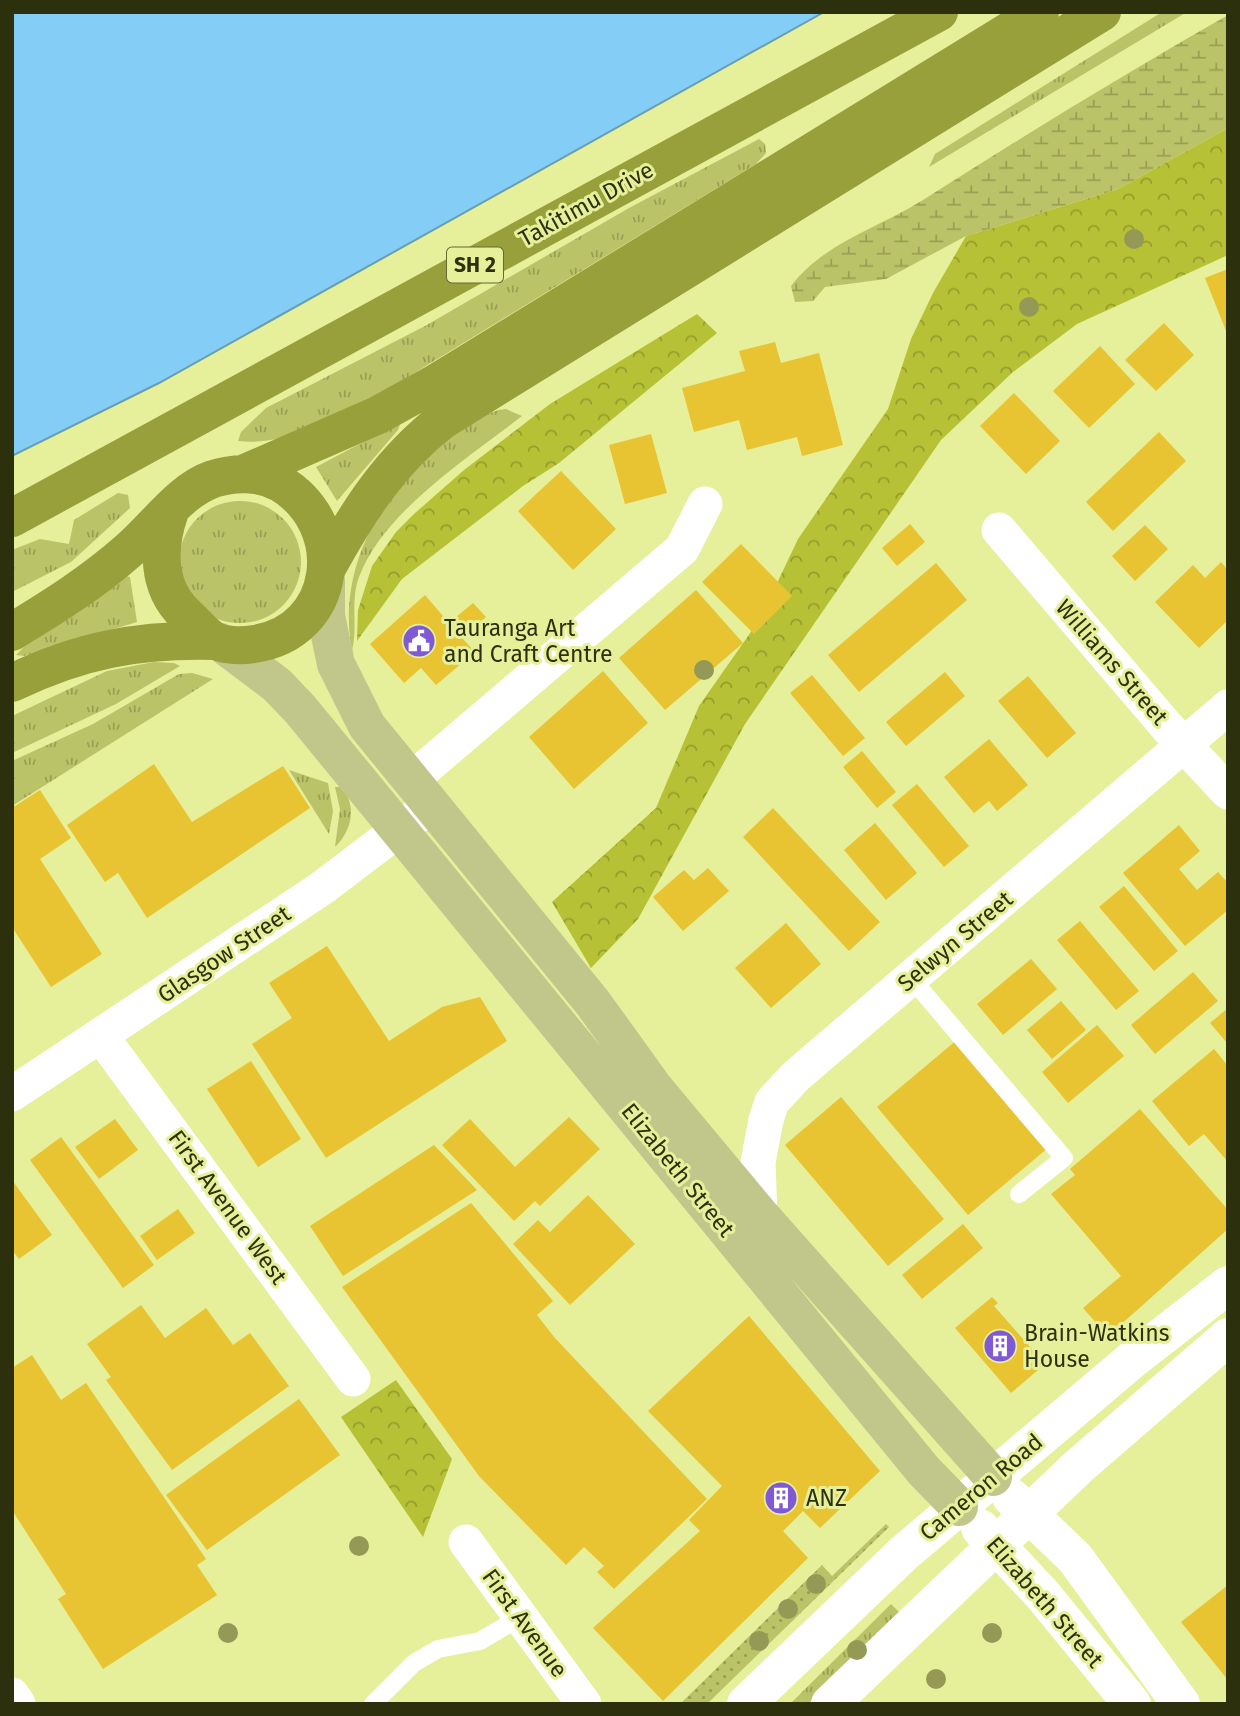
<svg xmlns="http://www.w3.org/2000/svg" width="1240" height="1716" font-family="'Fira Sans',sans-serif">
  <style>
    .grass { fill: url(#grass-tufts) }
    .forest { fill: url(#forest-crowns) }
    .wetland { fill: url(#wetland-marsh) }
    .garden { fill: url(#garden-dots) }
    .water { fill: #83cdf6; stroke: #699eb0; stroke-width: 2 }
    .building { fill: #e8c332 }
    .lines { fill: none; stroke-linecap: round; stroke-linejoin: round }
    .lane { stroke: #fff; stroke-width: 18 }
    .street { stroke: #fff; stroke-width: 35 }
    .secondary { stroke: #fff; stroke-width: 38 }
    .primary { stroke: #c1c68a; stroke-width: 38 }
    .highway { stroke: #98a03c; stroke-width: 38 }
    .tree { fill: #949a56 }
    .labels { text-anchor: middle; stroke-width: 6; stroke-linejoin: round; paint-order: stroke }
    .shield { fill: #e6ef99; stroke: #646936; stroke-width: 2 }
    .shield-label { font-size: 21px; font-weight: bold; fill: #2d300c }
    .street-label { font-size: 23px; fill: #2d300c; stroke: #e6ef99 }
    .poi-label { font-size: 23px; fill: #2d300c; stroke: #e6ef99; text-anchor: start }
  </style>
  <defs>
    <pattern id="grass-tufts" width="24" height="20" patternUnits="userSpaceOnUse" patternTransform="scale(1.75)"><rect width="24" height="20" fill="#bbc368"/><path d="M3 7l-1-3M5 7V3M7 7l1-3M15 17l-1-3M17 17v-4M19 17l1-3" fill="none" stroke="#989f54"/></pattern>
    <pattern id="forest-crowns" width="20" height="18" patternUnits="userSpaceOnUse" patternTransform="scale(1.75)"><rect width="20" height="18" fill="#b7c136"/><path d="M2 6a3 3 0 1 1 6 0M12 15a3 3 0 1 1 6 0" fill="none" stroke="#959d2c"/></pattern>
    <pattern id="wetland-marsh" width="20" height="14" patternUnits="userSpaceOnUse" patternTransform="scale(1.75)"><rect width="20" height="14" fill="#bbc368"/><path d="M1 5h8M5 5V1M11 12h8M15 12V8" fill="none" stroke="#989f54"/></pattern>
    <pattern id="garden-dots" width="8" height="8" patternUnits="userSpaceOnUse" patternTransform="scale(1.75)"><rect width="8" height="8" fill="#bbc368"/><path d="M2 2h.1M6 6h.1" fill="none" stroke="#989f54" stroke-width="1.8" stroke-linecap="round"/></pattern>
  </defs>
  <rect width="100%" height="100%" fill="#e6ef99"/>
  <!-- grass -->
  <path class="grass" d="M1162,12H1187L929,167L935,154Z
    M759,139L765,144L766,153L756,164L398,383C355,408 290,448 238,441L241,432L266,408L425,326L629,208Z
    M506,409L522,416C469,457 383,512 359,577C350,601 358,629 352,650C335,563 389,475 463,429C476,421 489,410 506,409Z
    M401,422L398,430L337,501L316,467Z
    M118,493L128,495L130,508L71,562L12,592V550L40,539L69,544L74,520Z
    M179 562a61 61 0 1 1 122 0a61 61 0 1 1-122 0Z
    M126,576L130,577L137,622L24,656L16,655L24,647L79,612Z
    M154,662L174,663L180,666L116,704L12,753V716L107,671Z
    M192,673L213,679L12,806V761L93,724L179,674Z
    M289,770L328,783L333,811L329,834Z
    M335,787H342C357,807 352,830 335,847L340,809Z
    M891,1604L901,1614L808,1704H790Z"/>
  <!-- forest -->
  <path class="forest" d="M1228,128V255L1077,324L1013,372L941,440L745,724L638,919L591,968L552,902L656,808L699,706L760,619L798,539L888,409L911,339L933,293L966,236L1118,189Z
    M697,314L717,333L559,463L523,486L402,579L357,641L358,610L372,566L396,532L414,514L464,470L550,404Z
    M396,1380L452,1459L423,1537L341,1417Z"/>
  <!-- wetland -->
  <path class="wetland" d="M1228,15V128L1118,189L966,236L886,279L825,287L813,301L795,302L791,286C825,242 877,229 923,200C1023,136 1125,74 1228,15Z"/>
  <!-- garden -->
  <path class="garden" d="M886,1524L889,1527L707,1704H680L822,1565L832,1576Z"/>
  <!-- water -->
  <path class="water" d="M12,12H824L159,383L12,456Z"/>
  <!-- building -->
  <path class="building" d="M1228,269V336L1205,278Z
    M1164,323L1194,355L1156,391L1125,360Z
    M775,342L781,363L819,353L843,445L802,456L797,437L747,450L739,420L694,432L682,388L745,371L739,351Z
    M1100,346L1135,384L1089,428L1053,391Z
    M1014,393L1060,441L1026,474L980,426Z
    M1159,432L1186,461L1113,531L1086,502Z
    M651,434L667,493L625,504L609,445Z
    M561,471L616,529L573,570L518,511Z
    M910,524L925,542L897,566L882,548Z
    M1145,525L1168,549L1135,581L1112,556Z
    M741,544L792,596L754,634L702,582Z
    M1221,562L1228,570V620L1199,648L1155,602L1193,565L1205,578Z
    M936,563L967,600L859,692L828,655Z
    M696,590L743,643L665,710L619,658Z
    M425,595L449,623L473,603L486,617L462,638L475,652L436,685L421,668L404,683L370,644Z
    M603,671L648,723L574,789L529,737Z
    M945,672L965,696L906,746L886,722Z
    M812,675L865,738L843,756L790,693Z
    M1028,676L1076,733L1047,758L998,701Z
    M989,739L1028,785L997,811L989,801L974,813L944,777Z
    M862,751L896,792L877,808L843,767Z
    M154,764L192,822L283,766L310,808L147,918L118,873L105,882L67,825Z
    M917,784L969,846L944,867L892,805Z
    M40,790L71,838L40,859L102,954L51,987L12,927V808Z
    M773,808L880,922L849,951L743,837Z
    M875,823L917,873L886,900L844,850Z
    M1179,825L1200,851L1179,869L1197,890L1218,872L1228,883V910L1185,946L1123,873Z
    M708,868L729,891L683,931L653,897L684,870L694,880Z
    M1124,886L1178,951L1154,971L1099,907Z
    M1080,921L1139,991L1116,1010L1057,940Z
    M786,923L821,964L771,1008L735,968Z
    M327,946L389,1041L442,1007L480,997L507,1041L326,1158L252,1044L292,1018L269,983Z
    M1031,959L1057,989L1003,1035L977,1004Z
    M1193,972L1218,1001L1155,1054L1131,1025Z
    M1061,1001L1086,1030L1052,1059L1027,1030Z
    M1228,1008V1044L1210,1023Z
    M1097,1025L1124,1056L1068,1103L1042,1072Z
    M958,1039L1049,1147L968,1215L877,1107Z
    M1214,1049L1228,1066V1162L1204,1134L1189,1146L1152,1101Z
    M251,1061L301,1139L258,1167L207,1089Z
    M841,1097L944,1219L888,1266L785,1145Z
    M1140,1109L1228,1210V1229L1108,1336L1083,1308L1121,1276L1051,1194L1075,1175L1070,1169Z
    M569,1117L600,1149L540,1206L535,1201L514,1221L442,1145L470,1119L515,1167Z
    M115,1119L138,1150L99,1179L75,1147Z
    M61,1137L154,1265L123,1288L30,1160Z
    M434,1145L477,1190L343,1276L310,1226Z
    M12,1180L52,1235L19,1259L12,1250Z
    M588,1195L635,1244L570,1305L513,1244L538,1220L550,1232Z
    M471,1203L553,1301L537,1315L554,1337L707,1499L614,1589L597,1572L604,1566L584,1547L566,1565L479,1476L342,1287Z
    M178,1209L195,1233L157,1260L140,1236Z
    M963,1224L983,1248L922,1299L902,1275Z
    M992,1297L998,1303L994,1306L1045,1364L1011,1393L955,1328Z
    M141,1305L165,1338L206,1308L233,1345L250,1333L289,1386L172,1470L106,1380L111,1377L87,1344Z
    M749,1316L880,1471L820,1528L803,1511L783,1531L808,1558L663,1701L593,1628L700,1531L689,1520L722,1486L648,1411Z
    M32,1355L61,1400L86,1383L206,1559L197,1565L217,1595L103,1669L58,1599L66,1594L12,1510V1368Z
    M299,1399L340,1455L207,1550L166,1495Z
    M1228,1585V1680L1181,1622Z"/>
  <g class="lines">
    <!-- lane -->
    <path class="lane" d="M911,978L1064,1158L1019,1194
      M373,1704L414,1663L438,1649L480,1641L521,1617"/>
    <!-- street -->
    <path class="street" d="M999,530L1168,728L1228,792
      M410,781L682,549L705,504
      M101,1036L353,1379
      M12,1094L322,888L430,806
      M760,1215L758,1162L766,1120L772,1102L796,1076L1228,707
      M466,1542L584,1704
      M12,1695L18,1704"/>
    <!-- secondary -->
    <path class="secondary" d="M1011,1497L1075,1558L1181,1704
      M980,1528L1042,1594L1132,1704
      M746,1704L904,1553L1133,1359L1228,1285
      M830,1704L1078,1467L1228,1337"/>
    <!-- primary -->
    <path class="primary" d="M326,579V616L336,664L367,726L593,1003L655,1089L760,1215L993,1477
      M220,642L277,685L300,709L924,1471L959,1507"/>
    <!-- highway -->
    <path class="highway" d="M243,474L378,415L436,383L1040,12
      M12,518L939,12
      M327,568C358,511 391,460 443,420L1102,12
      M12,632C53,607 93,582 129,550C156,527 179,491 213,479C235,472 260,472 280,483C351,525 338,632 254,644C241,646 223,646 212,639C203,633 194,622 185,614C156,586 158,546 170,511
      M12,683C80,650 139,639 214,641"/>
  </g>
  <!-- trees -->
  <g class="tree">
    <circle cx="1134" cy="239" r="10"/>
    <circle cx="1029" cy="307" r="10"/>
    <circle cx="704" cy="670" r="10"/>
    <circle cx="359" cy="1546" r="10"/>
    <circle cx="816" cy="1584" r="10"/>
    <circle cx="788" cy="1609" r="10"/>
    <circle cx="228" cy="1633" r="10"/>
    <circle cx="992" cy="1633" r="10"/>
    <circle cx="759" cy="1641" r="10"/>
    <circle cx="857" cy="1650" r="10"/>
    <circle cx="936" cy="1679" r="10"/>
  </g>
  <!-- icons -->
  <defs>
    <symbol id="civic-disc" viewBox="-11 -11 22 22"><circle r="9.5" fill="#7f5ad4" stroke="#e6ef99"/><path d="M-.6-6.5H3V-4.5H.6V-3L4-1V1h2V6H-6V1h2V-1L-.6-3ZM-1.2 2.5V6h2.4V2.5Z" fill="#fff"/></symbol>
    <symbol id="building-disc" viewBox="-11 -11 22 22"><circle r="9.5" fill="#7f5ad4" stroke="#e6ef99"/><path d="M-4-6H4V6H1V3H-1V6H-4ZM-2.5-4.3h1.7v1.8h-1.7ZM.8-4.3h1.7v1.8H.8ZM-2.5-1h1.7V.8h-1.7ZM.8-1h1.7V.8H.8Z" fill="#fff"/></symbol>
  </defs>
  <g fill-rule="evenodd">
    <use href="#civic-disc" x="400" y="622" width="38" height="38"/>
    <use href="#building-disc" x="981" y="1327" width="38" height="38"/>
    <use href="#building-disc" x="762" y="1479" width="38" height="38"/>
  </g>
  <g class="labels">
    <!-- shield labels -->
    <rect class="shield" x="447" y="247.5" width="56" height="35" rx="5"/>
    <g class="shield-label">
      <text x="475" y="272">SH 2</text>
    </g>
    <!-- street labels -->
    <g class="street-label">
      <text transform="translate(586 204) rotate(-29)" y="8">Takitimu Drive</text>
      <text transform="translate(1112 662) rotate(49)" y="8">Williams Street</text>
      <text transform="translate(955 941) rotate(-40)" y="8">Selwyn Street</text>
      <text transform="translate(224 954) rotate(-34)" y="8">Glasgow Street</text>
      <text transform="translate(678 1170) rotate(51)" y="8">Elizabeth Street</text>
      <text transform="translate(228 1207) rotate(54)" y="8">First Avenue West</text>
      <text transform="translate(981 1487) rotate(-40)" y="8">Cameron Road</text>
      <text transform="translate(1045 1602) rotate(49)" y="8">Elizabeth Street</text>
      <text transform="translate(525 1623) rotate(54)" y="8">First Avenue</text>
    </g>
    <!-- poi labels -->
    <g class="poi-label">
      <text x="444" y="636">Tauranga Art<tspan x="444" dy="26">and Craft Centre</tspan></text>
      <text x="1024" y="1341">Brain-Watkins<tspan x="1024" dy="26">House</tspan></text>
      <text x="806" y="1506">ANZ</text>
    </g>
  </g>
  <!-- border -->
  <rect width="1240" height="1716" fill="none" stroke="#2d300c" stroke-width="28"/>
</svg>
